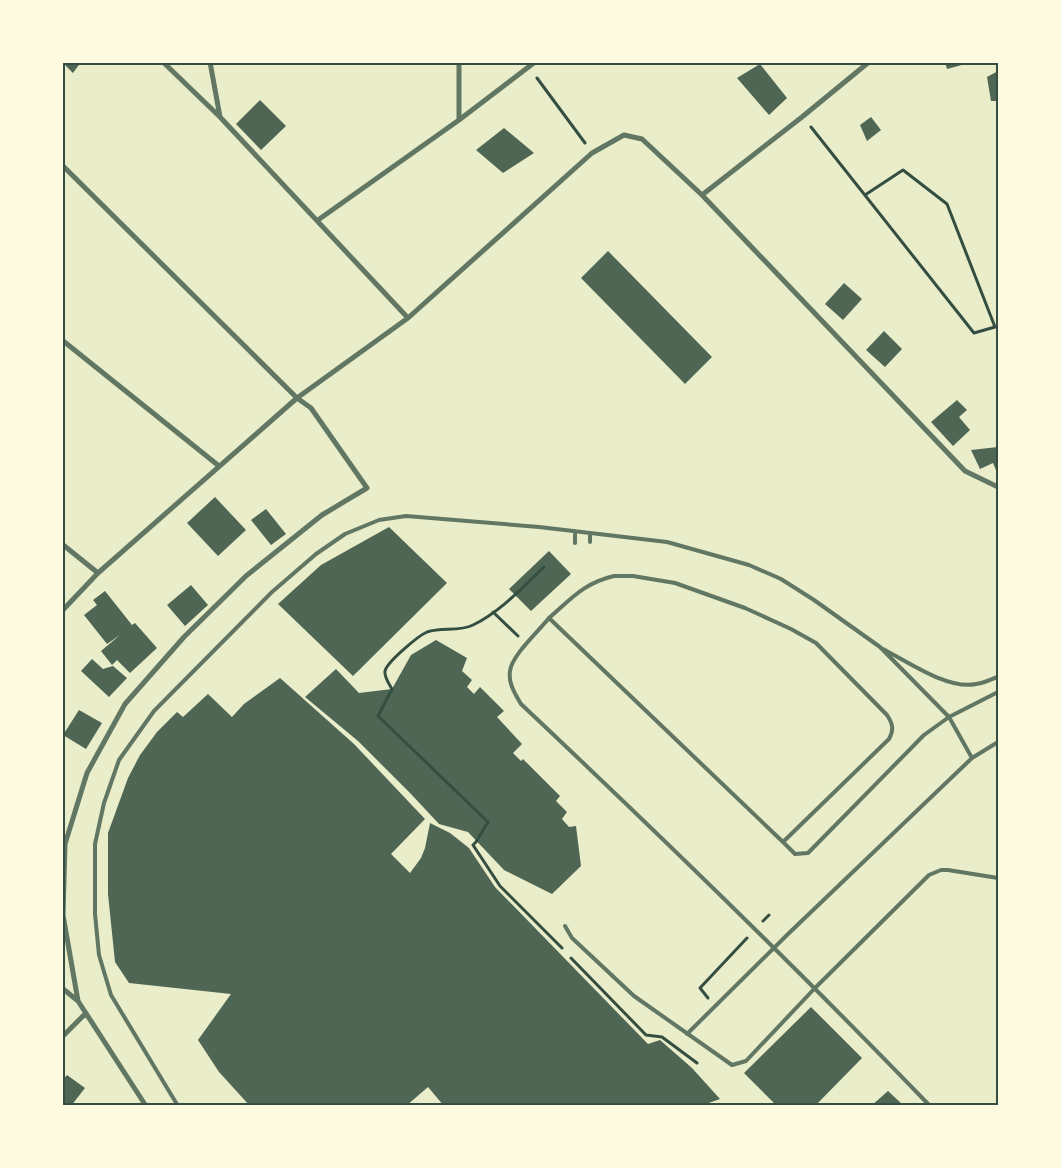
<svg xmlns="http://www.w3.org/2000/svg" width="1061" height="1168" font-family="'Archivo Narrow',sans-serif">
  <style>
    .building { fill: #4f6655 }
    .lines { fill: none; stroke-linecap: round; stroke-linejoin: round }
    .path { stroke: #344e41; stroke-width: 3 }
    .service { stroke: #617663; stroke-width: 4 }
    .minor { stroke: #617663; stroke-width: 5 }
    .neatline { fill: none; stroke: #344e41; stroke-width: 2 }
  </style>
  <rect width="100%" height="100%" fill="#e9edc9"/>
  <!-- building -->
  <path class="building" d="M62,62H81L73,73Z
    M945,62H969V63L947,69Z
    M760,64L787,98L769,115L737,78Z
    M998,71V101H991L987,77Z
    M260,100L286,126L261,150L236,124Z
    M871,117L881,130L867,141L860,125Z
    M504,128L534,153L503,173L476,150Z
    M608,251L712,357L685,384L581,278Z
    M844,283L862,299L843,320L825,304Z
    M884,331L902,349L885,367L866,350Z
    M957,400L967,410L959,417L970,430L953,446L931,422Z
    M998,447V475L993,463L980,469L971,450Z
    M215,497L246,530L218,556L187,523Z
    M266,509L286,534L271,545L251,520Z
    M389,527L447,583L353,676L278,604L321,565Z
    M549,551L571,574L531,611L509,589Z
    M191,585L208,605L185,626L167,605Z
    M105,591L132,625L135,623L157,648L130,673L117,660L112,665L101,651L120,635L107,644L84,615L97,605L93,600Z
    M436,640L467,658L462,671L472,680L467,687L474,694L480,687L504,711L497,717L522,744L513,753L521,761L523,759L560,796L556,801L567,812L562,819L569,827L576,826L581,866L552,894L504,870L468,832L439,824L411,794L358,741L305,697L336,669L359,693L392,689L411,655Z
    M92,659L103,669L113,666L127,678L109,697L81,671Z
    M280,678L354,744L425,819L391,854L410,873L421,858L425,848L430,823L450,833L469,848L495,887L648,1044L660,1040L692,1068L720,1099L700,1106H444L428,1087L406,1106H250L219,1072L198,1040L231,994L129,983L115,962L108,894V833L128,778L140,755L157,732L177,712L183,717L208,694L232,717L244,704Z
    M79,710L102,723L86,749L63,735Z
    M811,1007L862,1058L815,1106H777L744,1073Z
    M67,1075L85,1088L71,1106H62V1081Z
    M888,1091L904,1106H871Z"/>
  <g class="lines">
    <!-- path -->
    <path class="path" d="M537,78L585,143
      M811,127L974,333L995,327L947,204L903,170L865,195
      M544,567C523,587 500,612 473,625C459,632 442,627 427,632C418,636 387,662 385,671C384,677 389,684 392,689L378,716L488,822L476,842L473,845L500,886L562,948
      M493,612L518,636
      M763,921L769,915
      M571,958L646,1035L662,1037L697,1063
      M708,998L700,988L747,938"/>
    <!-- service -->
    <path class="service" d="M590,533V542
      M575,543V531
      M614,576H633L675,583L745,608L791,629L816,643L887,715C893,724 894,730 889,739L783,842L549,618C572,598 584,583 614,576Z
      M549,618C538,632 512,655 510,671C508,683 515,694 521,704C660,835 797,968 930,1106
      M883,649C908,662 948,690 976,684C984,683 991,679 998,677
      M783,842L795,854L808,853L924,735L949,717L998,692
      M565,926L572,938L634,996L732,1065L746,1061L815,988L929,875L941,870H948L998,878
      M687,1034L787,935L972,758L998,742
      M178,1106L111,995L99,955L95,914V844L104,803L119,760L154,711L272,592L316,554L345,534L379,520L406,516L539,527L667,542L749,565L781,579L814,600L880,647L949,717L972,758"/>
    <!-- minor -->
    <path class="minor" d="M163,62L220,117L408,318
      M210,62L220,117
      M459,120V62
      M62,165L297,398L311,408L367,488L322,515L246,576L184,637L125,704L87,773L65,844L63,915L78,1001
      M702,195L802,117L869,62
      M318,220L459,120L535,62
      M62,340L219,466
      M62,544L98,573
      M62,611L98,573L297,398L408,318L592,153L624,135L642,139L702,195L965,471L998,487
      M62,988L78,1001L146,1106
      M62,1037L86,1013"/>
  </g>
  <!-- border -->
  <rect width="1061" height="1168" fill="none" stroke="#fefae0" stroke-width="128"/>
  <rect x="64" y="64" width="933" height="1040" class="neatline"/>
</svg>
